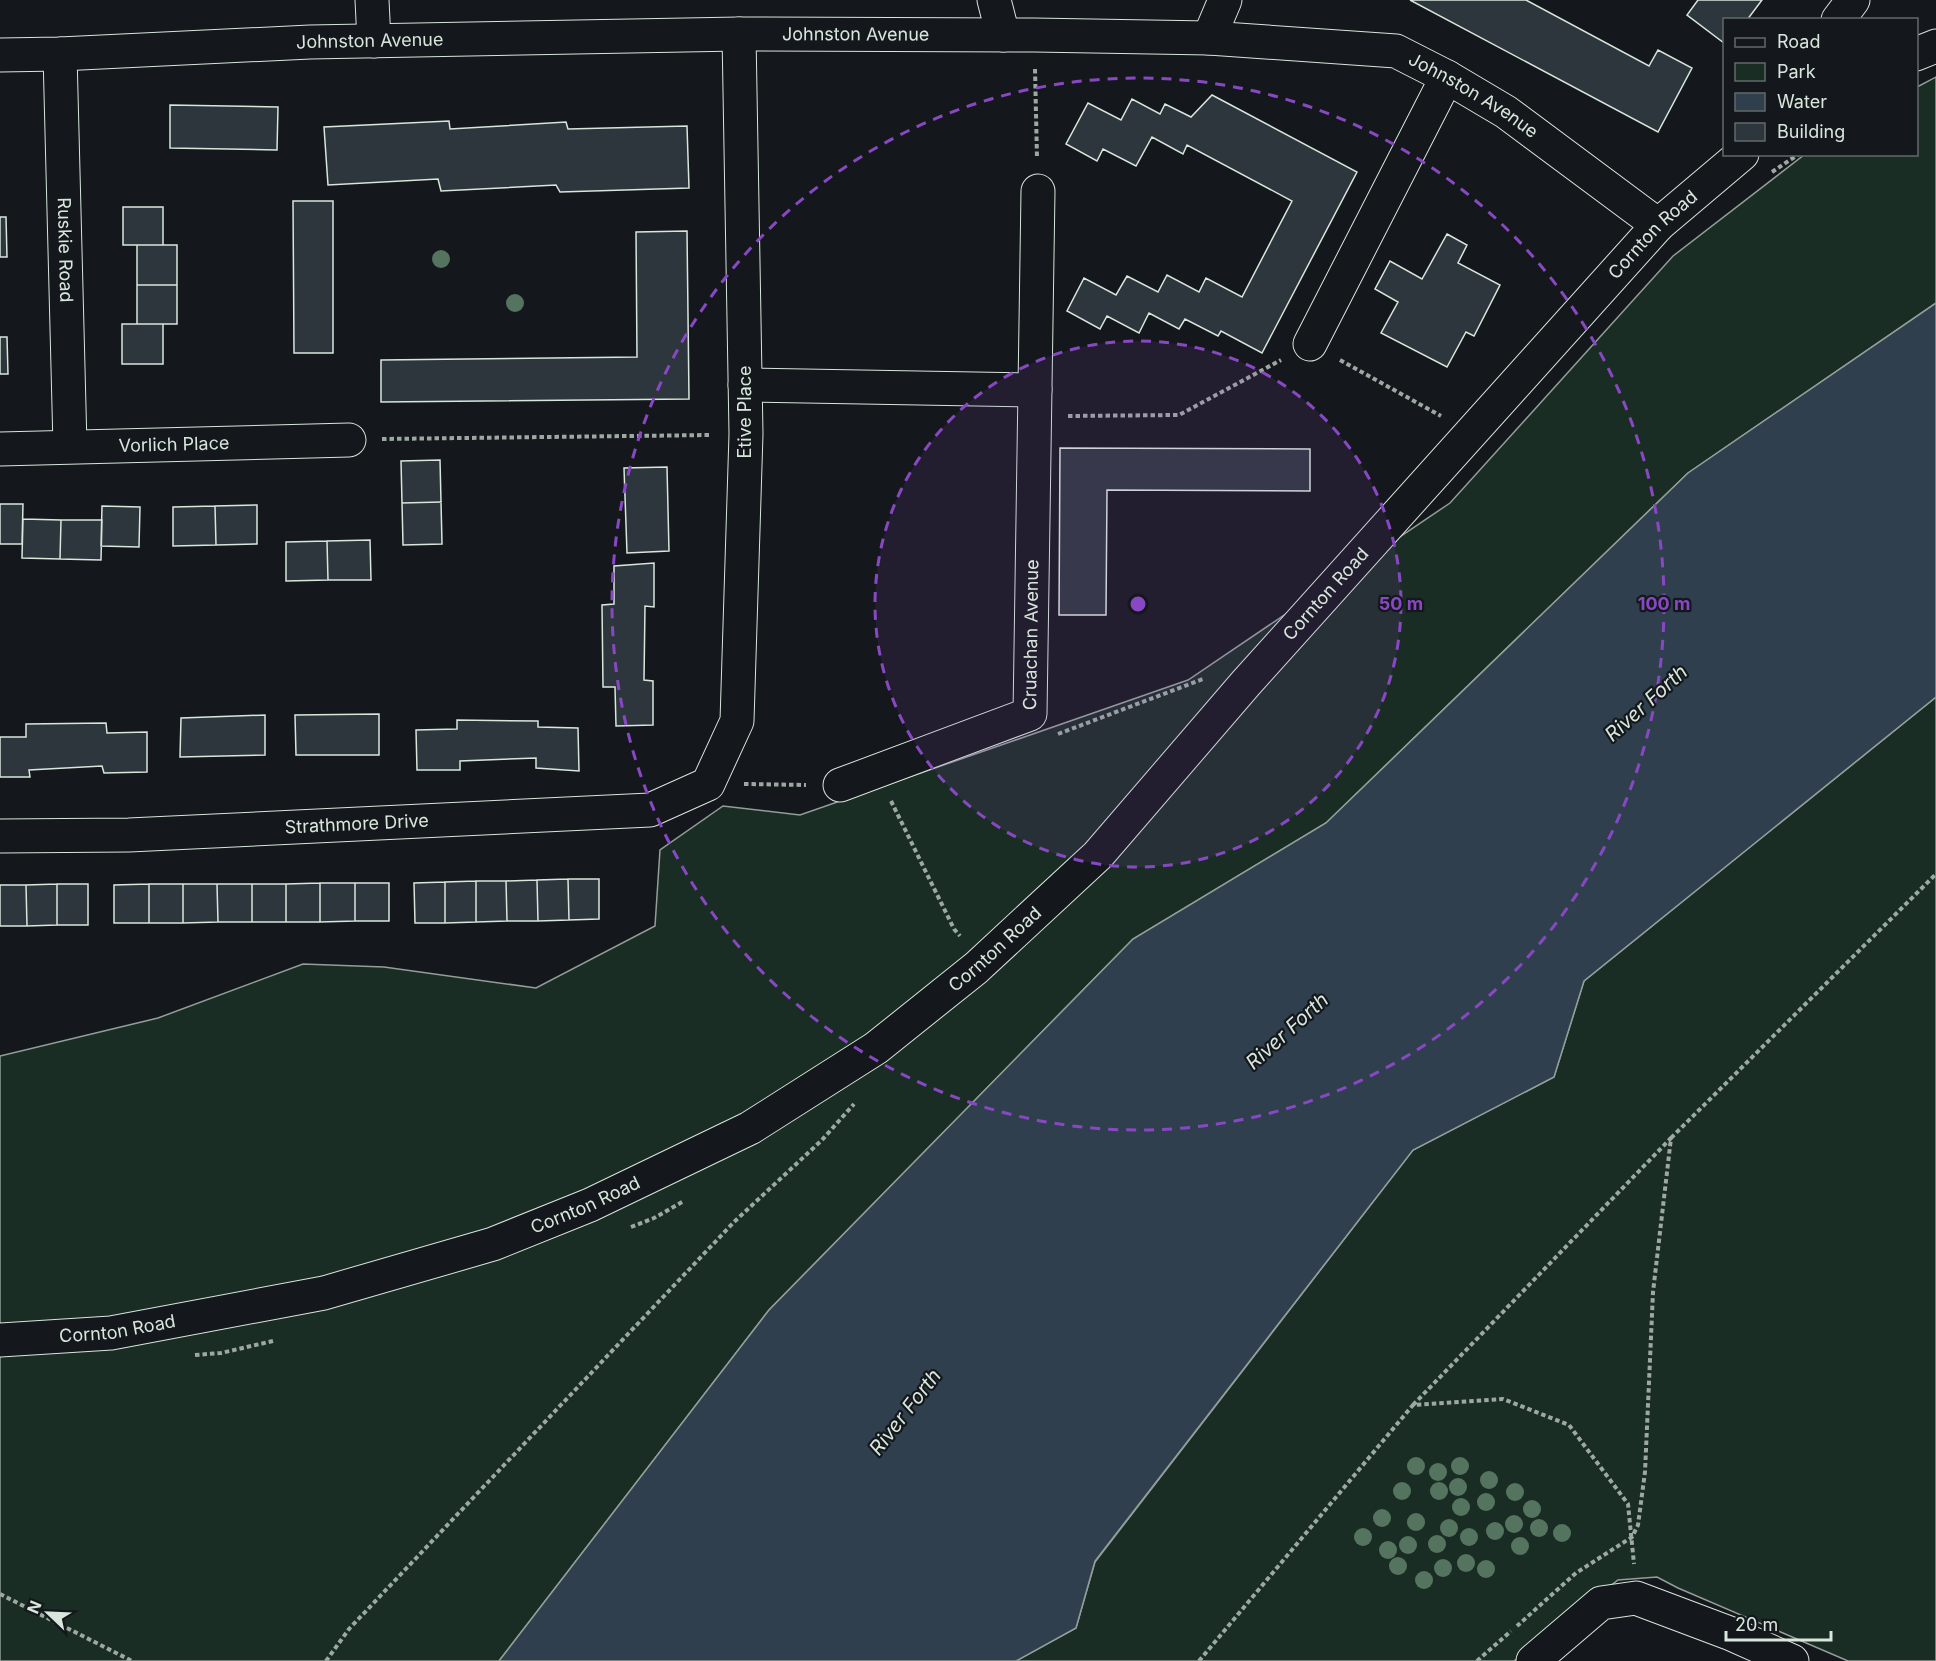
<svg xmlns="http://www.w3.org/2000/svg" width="1936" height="1661" font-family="Inter,sans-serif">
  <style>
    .green { fill: #1a2d24; stroke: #939e99; stroke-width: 1.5 }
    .water { fill: #2f3f4d; stroke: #939e99; stroke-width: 1.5 }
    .building { fill: #2c363c; stroke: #d8e6dc; stroke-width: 1.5 }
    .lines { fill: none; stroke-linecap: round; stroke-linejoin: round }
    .minor-casing { stroke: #d8e6dc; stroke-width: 35 }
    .major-casing { stroke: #d8e6dc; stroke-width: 35 }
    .path { stroke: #9da8a2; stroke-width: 4; stroke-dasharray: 4.5 3; stroke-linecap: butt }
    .minor { stroke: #14181c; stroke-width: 33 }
    .major { stroke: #14181c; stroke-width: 33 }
    .tree { fill: #55745f }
    .ring { fill: none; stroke: #8948c3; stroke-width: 3; stroke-dasharray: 10 8 }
    .labels { text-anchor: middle; stroke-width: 4.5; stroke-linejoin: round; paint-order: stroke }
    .street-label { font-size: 18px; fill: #d8e6dc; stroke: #14181c }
    .water-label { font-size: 20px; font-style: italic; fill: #d8e6dc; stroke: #14181c }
    .centre { fill: #8948c3; stroke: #14181c; stroke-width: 3 }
    .ring-label { font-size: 18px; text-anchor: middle; font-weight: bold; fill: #8948c3; stroke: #14181c; stroke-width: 4.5; stroke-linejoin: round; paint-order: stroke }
  </style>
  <rect width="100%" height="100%" fill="#14181c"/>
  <!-- green -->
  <path class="green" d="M1936,77V303L1688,473L1326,823L1133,939L769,1310L499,1661H0V1056L158,1018L303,964L384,967L536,988L655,926L660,850L723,806L800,815L1188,680L1450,503L1673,256L1804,155L1916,154L1917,87Z
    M1936,697V1661H1848L1678,1588L1657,1577L1618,1580L1514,1661H1016L1076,1628L1095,1562L1413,1150L1554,1077L1584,981Z"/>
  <!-- water -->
  <path class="water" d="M1936,303V697L1584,981L1554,1077L1413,1150L1095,1561L1076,1628L1016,1661H499L769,1310L1133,939L1326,823L1688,473Z"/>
  <!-- building -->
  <path class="building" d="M1410,0H1526L1649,66L1658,50L1692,68L1658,132Z
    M1698,0H1762L1747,20H1724V43L1687,15Z
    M1212,95L1357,172L1262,353L1221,331L1218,336L1185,319L1179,329L1149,313L1139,333L1107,316L1100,329L1067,311L1084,278L1116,295L1127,276L1158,292L1167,275L1199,292L1206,278L1242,297L1292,201L1187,145L1183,154L1152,137L1136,166L1103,149L1097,161L1066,144L1088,103L1121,120L1132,99L1160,114L1165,104L1191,117Z
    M170,105L278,107L277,150L170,148Z
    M449,121L450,129L566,122L568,129L687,126L689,188L560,192L556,185L441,191L438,179L328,185L324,127Z
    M293,201H333V353H294Z
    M123,207H163V245H123Z
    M0,217H6L7,257H0Z
    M687,231L689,399L381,402V360L637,357L636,232Z
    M1447,234L1467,245L1458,263L1500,285L1474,336L1466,332L1447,367L1381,333L1398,302L1375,289L1390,261L1422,279Z
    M137,245H177V285H137Z
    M137,285H177V324H137Z
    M122,324H163V364H122Z
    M0,337H7L8,374H0Z
    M1060,448L1310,449V491L1107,490L1106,615H1059Z
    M440,460L441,502L402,503L401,461Z
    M667,467L669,551L627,553L624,468Z
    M441,502L442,544L403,545L402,503Z
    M0,504H23L22,544H0Z
    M257,505V544L216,545L215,506Z
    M102,506L140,507L139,547L101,546Z
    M215,506L216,545L173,546V507Z
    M23,519L61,520L60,559L22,558Z
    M61,520H102L101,560L60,559Z
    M370,540L371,580H328L327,541Z
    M327,541L328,580L286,581V542Z
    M654,563V607L645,606L644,680L653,681V725L616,726L615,687H603L602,605L614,604V566Z
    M379,714V755H296L295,715Z
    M265,715V755L180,757L181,718Z
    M457,720L538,721V727L578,728L579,771L536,768V758L460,761V770H417L416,730L457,729Z
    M106,723L107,733L147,732V772L104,773L102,766L29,770L30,777H0V737H26V724Z
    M568,879H599V919L569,920Z
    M568,879L569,920L538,921L537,880Z
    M537,880L538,921H507L506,881Z
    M476,881H506L507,921L476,922Z
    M476,881V922L445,923V882Z
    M445,882V923H415L414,883Z
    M320,883V922H286V884Z
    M320,883H355V921L320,922Z
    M355,883H389V921H355Z
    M57,884H88V925H57Z
    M57,884V925L27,926L26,885Z
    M149,884V923H114V885Z
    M149,884H183V923H149Z
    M183,884H217L218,922L183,923Z
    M217,884H252V922H218Z
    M252,884H286V922H252Z
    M0,885H26L27,926H0Z"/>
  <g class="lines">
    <defs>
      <g id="minor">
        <path d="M372,0L374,41"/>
        <path d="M994,0L1003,35"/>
        <path d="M1838,20L1853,0"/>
        <path d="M1209,38L1225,0"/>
        <path id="s1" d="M60,54L70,446"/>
        <path id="s2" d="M0,55L60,54L310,42L739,34L1034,35L1209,38L1396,51L1447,77L1506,112L1658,225"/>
        <path d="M1310,344L1447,77"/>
        <path d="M745,385L1035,390"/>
        <path id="s3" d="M0,449L349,440"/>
        <path id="s4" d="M840,785L1030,714L1038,191"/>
        <path id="s5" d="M0,836L129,835L650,810L708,784L737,721L746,434L739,34"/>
        <path d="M1533,1661L1601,1603L1636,1598L1729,1633L1792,1661"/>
      </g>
      <g id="major">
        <path d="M1916,54L1936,46"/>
        <path id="s6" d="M0,1340L111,1333L324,1293L493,1244L590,1205L750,1128L876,1048L976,968L1098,855L1246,683L1658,225L1742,154"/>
      </g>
    </defs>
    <!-- minor casing -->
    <use href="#minor" class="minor-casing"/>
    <!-- major casing -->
    <use href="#major" class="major-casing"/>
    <!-- path -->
    <path class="path" d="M1035,69L1037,158
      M1772,172L1799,154
      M1340,360L1441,416
      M1068,416L1179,415L1281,360
      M382,439L711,435
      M1058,734L1203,679
      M744,784L806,785
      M891,801L954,929L960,936
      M1671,1138L1936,874
      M631,1227L654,1218L684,1201
      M195,1355L221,1353L273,1341
      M1413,1405L1671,1138L1653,1292L1645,1472L1638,1525L1632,1537L1576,1573L1517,1626
      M0,1594L132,1661
      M326,1661L349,1629L734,1222L822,1140L854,1104
      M1199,1661L1413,1405L1503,1399L1569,1425L1628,1504L1634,1564
      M1477,1661L1511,1631"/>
    <!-- minor -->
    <use href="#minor" class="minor"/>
    <!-- major -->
    <use href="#major" class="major"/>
  </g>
  <!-- trees -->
  <g class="tree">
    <circle cx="441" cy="259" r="9"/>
    <circle cx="515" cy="303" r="9"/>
    <circle cx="1416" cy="1466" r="9"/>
    <circle cx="1460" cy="1466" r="9"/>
    <circle cx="1438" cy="1472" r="9"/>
    <circle cx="1489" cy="1480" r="9"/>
    <circle cx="1458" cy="1487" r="9"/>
    <circle cx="1402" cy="1491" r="9"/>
    <circle cx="1439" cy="1491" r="9"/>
    <circle cx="1515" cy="1492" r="9"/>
    <circle cx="1486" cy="1502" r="9"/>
    <circle cx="1461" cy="1507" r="9"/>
    <circle cx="1532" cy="1509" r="9"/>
    <circle cx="1382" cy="1518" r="9"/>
    <circle cx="1416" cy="1522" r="9"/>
    <circle cx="1514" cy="1524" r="9"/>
    <circle cx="1449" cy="1528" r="9"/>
    <circle cx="1539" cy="1528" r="9"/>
    <circle cx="1495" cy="1531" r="9"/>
    <circle cx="1562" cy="1533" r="9"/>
    <circle cx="1363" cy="1537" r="9"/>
    <circle cx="1469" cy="1537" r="9"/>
    <circle cx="1437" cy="1544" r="9"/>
    <circle cx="1408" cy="1545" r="9"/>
    <circle cx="1520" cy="1546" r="9"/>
    <circle cx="1388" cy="1550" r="9"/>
    <circle cx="1466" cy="1563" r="9"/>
    <circle cx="1398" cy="1566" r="9"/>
    <circle cx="1443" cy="1568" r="9"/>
    <circle cx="1486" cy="1569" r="9"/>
    <circle cx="1424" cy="1580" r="9"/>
  </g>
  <!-- distance rings -->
  <circle cx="1138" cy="604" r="263" fill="#8948c3" fill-opacity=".12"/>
  <g class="ring">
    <circle cx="1138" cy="604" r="263"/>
    <circle cx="1138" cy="604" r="526"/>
  </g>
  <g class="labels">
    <!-- street labels -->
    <g class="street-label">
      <text dy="6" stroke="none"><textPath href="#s2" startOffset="856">Johnston Avenue</textPath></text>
      <text dy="6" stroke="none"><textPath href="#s2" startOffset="370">Johnston Avenue</textPath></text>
      <text dy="6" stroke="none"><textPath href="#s2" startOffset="1486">Johnston Avenue</textPath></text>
      <text dy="6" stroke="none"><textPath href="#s6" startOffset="2062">Cornton Road</textPath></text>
      <text dy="6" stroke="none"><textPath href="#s1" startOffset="196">Ruskie Road</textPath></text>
      <text transform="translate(745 412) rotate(-90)" y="6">Etive Place</text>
      <text dy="6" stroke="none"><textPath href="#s3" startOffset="174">Vorlich Place</textPath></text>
      <text dy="6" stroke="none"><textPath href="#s6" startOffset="1576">Cornton Road</textPath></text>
      <text dy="6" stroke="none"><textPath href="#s4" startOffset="282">Cruachan Avenue</textPath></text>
      <text dy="6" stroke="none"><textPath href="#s5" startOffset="357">Strathmore Drive</textPath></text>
      <text dy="6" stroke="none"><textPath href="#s6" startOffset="1090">Cornton Road</textPath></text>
      <text dy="6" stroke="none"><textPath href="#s6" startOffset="604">Cornton Road</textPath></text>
      <text dy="6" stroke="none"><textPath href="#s6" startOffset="118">Cornton Road</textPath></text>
    </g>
    <!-- water labels -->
    <g class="water-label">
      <text transform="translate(1646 703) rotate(-42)" y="7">River Forth</text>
      <text transform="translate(1287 1031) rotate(-42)" y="7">River Forth</text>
      <text transform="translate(905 1412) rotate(-52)" y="7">River Forth</text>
    </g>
  </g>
  <circle cx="1138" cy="604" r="9" class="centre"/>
  <g class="ring-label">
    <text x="1401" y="610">50 m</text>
    <text x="1664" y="610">100 m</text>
  </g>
  <!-- legend -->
  <rect x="1723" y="18" width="195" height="138" fill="#14181c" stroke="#626a69" stroke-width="1.5"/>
  <rect x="1735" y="38" width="30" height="9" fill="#14181c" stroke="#626a69" stroke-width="1.5"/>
  <text x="1777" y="48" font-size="18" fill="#d8e6dc">Road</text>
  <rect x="1735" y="63" width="30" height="18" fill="#1a2d24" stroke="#626a69" stroke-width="1.5"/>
  <text x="1777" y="78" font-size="18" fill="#d8e6dc">Park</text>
  <rect x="1735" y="93" width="30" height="18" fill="#2f3f4d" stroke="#626a69" stroke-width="1.5"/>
  <text x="1777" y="108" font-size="18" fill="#d8e6dc">Water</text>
  <rect x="1735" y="123" width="30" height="18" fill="#2c363c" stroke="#626a69" stroke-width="1.5"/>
  <text x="1777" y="138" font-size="18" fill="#d8e6dc">Building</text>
  <!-- north arrow -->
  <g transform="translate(48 1613) rotate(293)" stroke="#14181c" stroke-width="4.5" paint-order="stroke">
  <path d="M0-4.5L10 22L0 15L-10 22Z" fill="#d8e6dc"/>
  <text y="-9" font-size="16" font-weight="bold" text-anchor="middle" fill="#d8e6dc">N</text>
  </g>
  <!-- scale -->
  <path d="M1726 1631v9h105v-9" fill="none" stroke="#d8e6dc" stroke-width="3"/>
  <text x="1735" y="1631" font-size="18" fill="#d8e6dc" stroke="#14181c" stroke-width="4.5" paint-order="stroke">20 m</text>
</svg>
